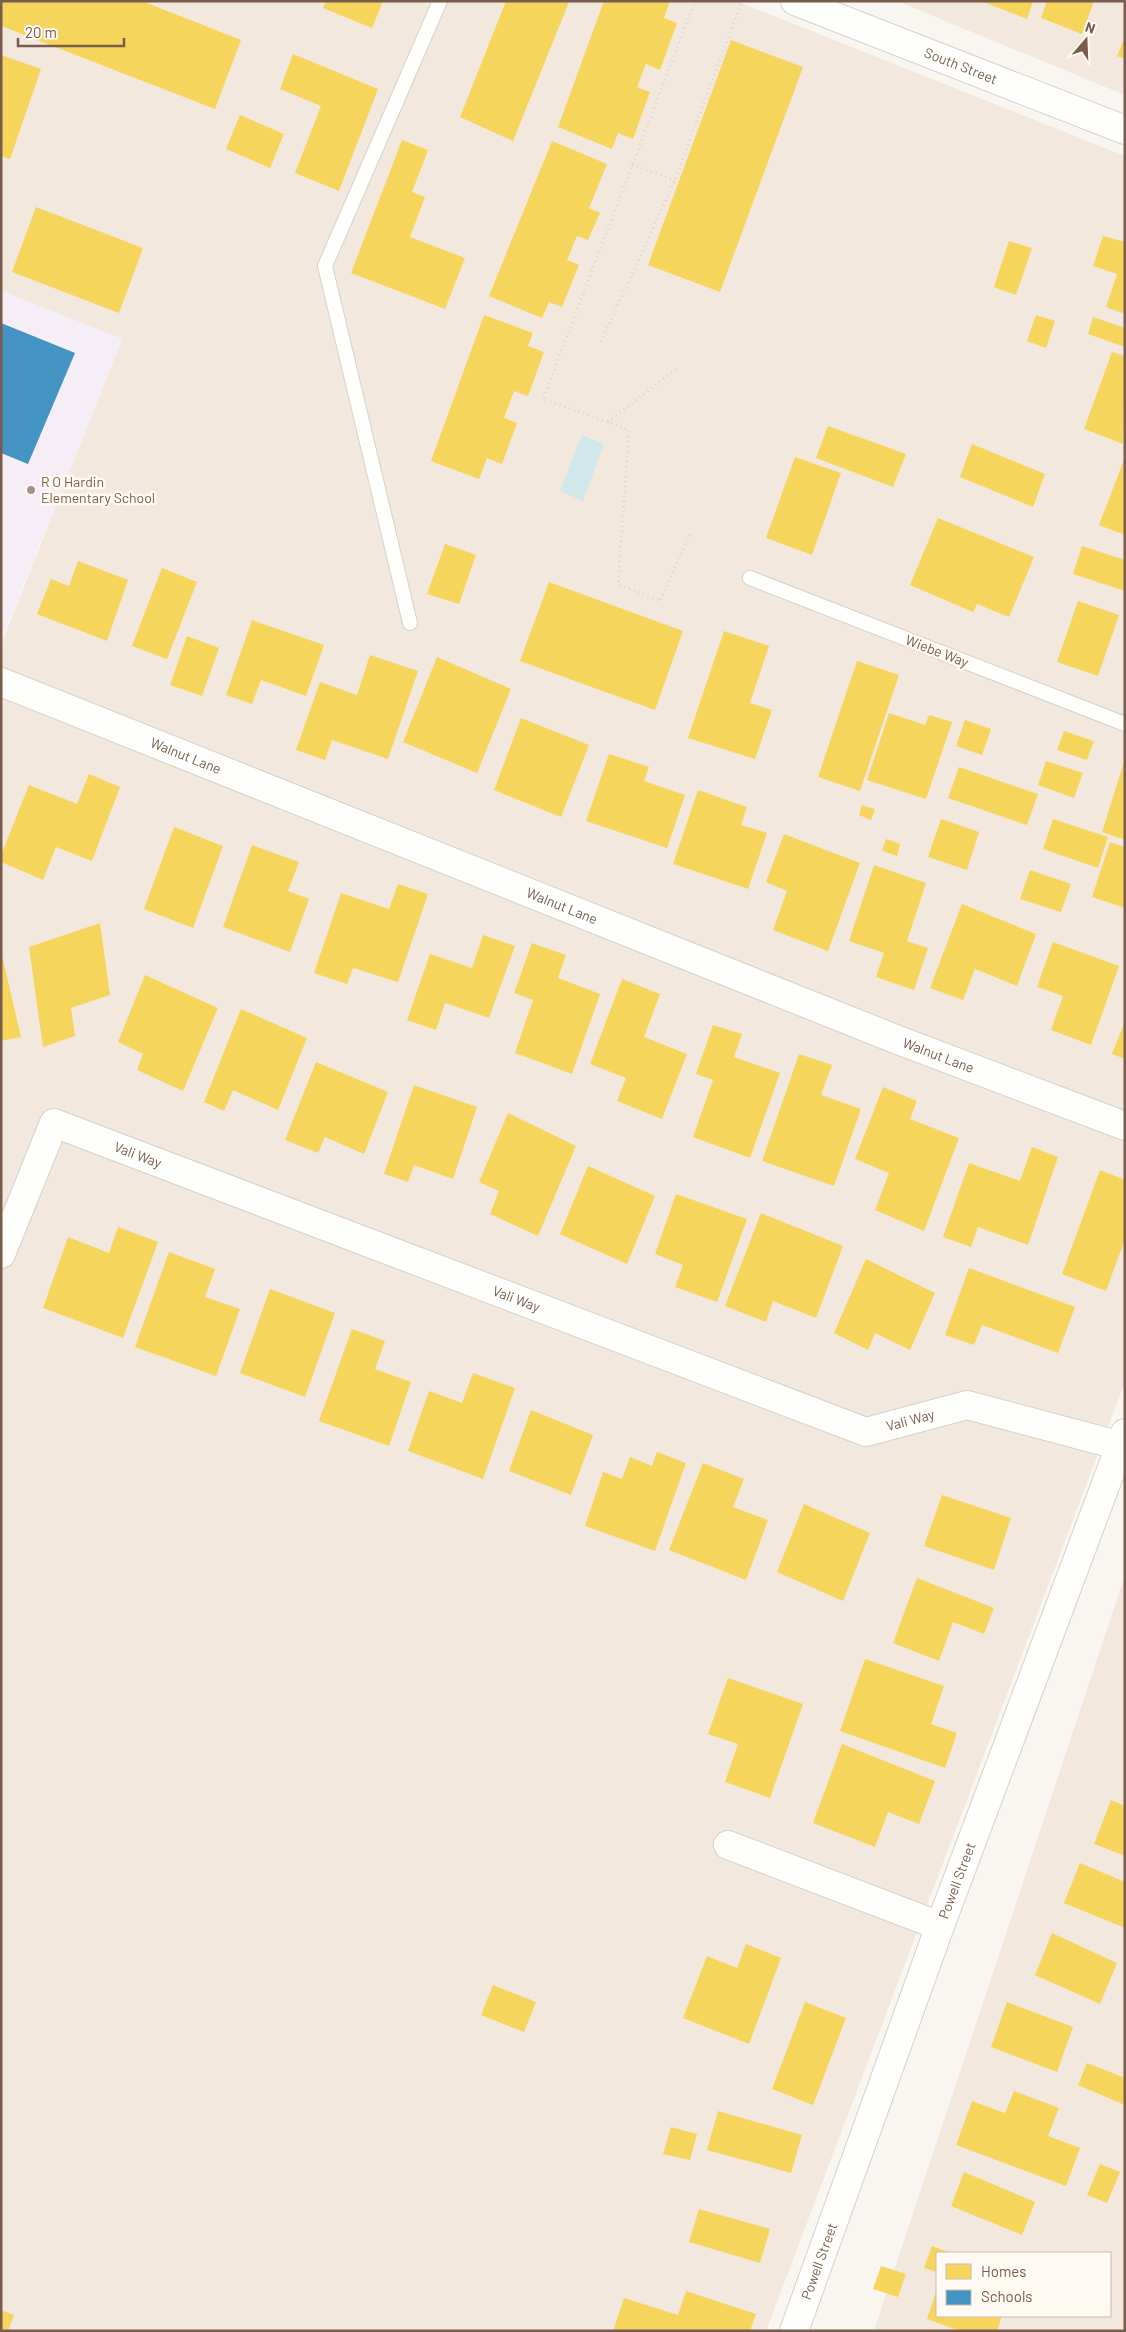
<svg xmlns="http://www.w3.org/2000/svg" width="1126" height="2332" font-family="Barlow,sans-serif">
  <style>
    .residential { fill: #f2e8de; fill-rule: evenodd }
    .education { fill: #f6eef6 }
    .water { fill: #d0e8ea }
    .homes { fill: #f6d55c }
    .schools { fill: #4393c3 }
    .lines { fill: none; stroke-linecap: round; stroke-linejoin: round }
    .service-casing { stroke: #d7d1cb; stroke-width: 16 }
    .minor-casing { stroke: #d7d1cb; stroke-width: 30 }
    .tertiary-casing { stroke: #d7d1cb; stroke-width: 30 }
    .path { stroke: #dcd5d0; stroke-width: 3; stroke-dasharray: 1 4; stroke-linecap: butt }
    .service { stroke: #fefefd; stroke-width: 14 }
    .minor { stroke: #fefefd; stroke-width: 28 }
    .tertiary { stroke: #fefefd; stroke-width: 28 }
    .poi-dot { fill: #a69286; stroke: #fffaf3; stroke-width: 2 }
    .labels { text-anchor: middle; stroke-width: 5; stroke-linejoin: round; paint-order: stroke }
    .street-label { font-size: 14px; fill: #7a5c4d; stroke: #fffaf3 }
    .poi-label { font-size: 14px; fill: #7a5c4d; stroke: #fffaf3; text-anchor: start }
  </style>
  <rect width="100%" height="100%" fill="#f9f5f0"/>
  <!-- residential -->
  <path class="residential" d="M1,1H736L1125,156V1382L766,2331H1V645L122,339L1,291Z
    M897,1H1125V95Z
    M1125,1575V2331H874ZM937,2253H1110V2316H937Z"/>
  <!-- education -->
  <path class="education" d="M1,291L122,339L1,641Z"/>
  <!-- water -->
  <path class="water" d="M582,435L604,444L583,501L560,491Z"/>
  <!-- homes -->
  <path class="homes" d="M1,1H142L241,40L215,109L1,26Z
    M326,1H383L372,28L323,8Z
    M506,1L569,2L513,141L460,117Z
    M604,1H670L664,18L677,23L660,70L646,64L637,87L650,92L633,139L618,133L612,149L558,127Z
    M981,1H1033L1027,19Z
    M1047,1H1094L1082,34L1041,18Z
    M1125,36V59L1117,56Z
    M731,40L803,67L720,292L648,265Z
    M293,54L378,89L339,191L295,173L321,106L280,89Z
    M1,55L41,69L10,159L1,156Z
    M240,115L284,134L270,168L226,149Z
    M402,140L428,150L412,192L425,197L410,237L465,258L445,309L351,273Z
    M552,141L607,164L589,208L600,213L588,240L577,236L567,260L579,265L562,307L549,302L542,318L489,296Z
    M36,207L143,248L119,313L12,272Z
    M1103,236L1125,242V314L1106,307L1117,274L1093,266Z
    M1009,241L1032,248L1016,295L994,287Z
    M484,315L533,333L528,346L544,352L528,396L514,391L504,418L517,423L502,464L487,458L479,479L431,461Z
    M1036,315L1055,321L1046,348L1027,341Z
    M1093,317L1125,328V347L1088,334Z
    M1112,352L1125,356L1123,444L1084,429Z
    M828,426L906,454L893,487L816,458Z
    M972,444L1045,474L1033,507L960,477Z
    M795,457L841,473L812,555L766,538Z
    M1125,457V535L1099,525Z
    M938,518L1034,557L1009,617L977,604L973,612L910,585Z
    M445,544L476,555L459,604L427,594Z
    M1082,546L1125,560V591L1073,574Z
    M78,561L128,580L107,641L37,614L51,579L69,586Z
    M162,568L197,582L167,659L132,646Z
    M549,582L683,631L655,710L520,661Z
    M1078,601L1119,615L1098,676L1057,662Z
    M252,620L324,645L306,696L261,680L252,704L226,695Z
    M724,631L769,646L750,703L772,710L755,759L688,738Z
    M187,636L219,648L202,696L170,685Z
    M370,655L418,671L388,759L332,740L325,760L296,750L320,682L357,695Z
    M437,657L511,689L477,773L403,742Z
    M857,661L899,675L860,791L818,777Z
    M889,713L925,725L929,715L952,722L926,799L867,780Z
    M521,718L589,745L561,817L494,790Z
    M965,720L991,729L982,755L956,746Z
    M1064,731L1094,741L1087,760L1057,750Z
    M609,754L649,767L644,781L685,795L667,848L586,821Z
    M1046,761L1083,773L1074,798L1038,785Z
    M1124,762H1125V840L1102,832Z
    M959,767L1038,794L1027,825L948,798Z
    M89,774L120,787L92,861L56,847L43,880L1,862V855L29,785L77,804Z
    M698,790L747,807L741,825L767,833L748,889L673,864Z
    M862,805L875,809L871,820L859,815Z
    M941,819L979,832L967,870L928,857Z
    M1053,819L1108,837L1098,868L1043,849Z
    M174,827L223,846L193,928L144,909Z
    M784,834L860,863L828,951L773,930L787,891L766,882Z
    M886,839L900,844L897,856L882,851Z
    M1110,842L1125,847V908L1092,897Z
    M252,845L299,862L288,891L309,899L290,952L223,927Z
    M874,865L926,883L907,941L928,948L914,990L876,977L884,953L849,941Z
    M1030,870L1071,884L1061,912L1020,899Z
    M398,884L428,894L398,982L353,968L347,984L314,973L341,893L389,909Z
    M962,904L1036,934L1017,986L975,969L963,1000L930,988Z
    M100,923L110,995L71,1008L75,1036L43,1047L29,947Z
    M483,935L515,946L489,1018L445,1003L436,1030L407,1020L430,954L472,968Z
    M1053,942L1119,966L1091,1045L1051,1030L1063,996L1037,987Z
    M532,943L566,955L558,978L600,994L572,1074L515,1053L533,1000L514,993Z
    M1,951L21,1037L1,1041Z
    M145,975L218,1008L183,1091L137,1070L143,1054L118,1042Z
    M622,979L660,994L644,1037L687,1054L662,1119L617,1101L626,1078L590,1064Z
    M241,1009L307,1038L278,1110L233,1090L224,1111L204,1102Z
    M1125,1021V1059L1112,1054Z
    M713,1025L742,1034L734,1057L780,1073L750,1158L693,1137L713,1080L696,1074Z
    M799,1054L832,1065L821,1095L861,1109L834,1186L762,1161Z
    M316,1062L388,1092L364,1154L325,1137L318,1153L285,1140Z
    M414,1085L477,1107L453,1179L414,1165L408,1182L384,1174Z
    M883,1087L917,1101L910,1119L959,1138L924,1231L875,1210L889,1173L855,1159Z
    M508,1113L576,1146L538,1236L490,1214L499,1191L479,1182Z
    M1032,1147L1058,1157L1028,1245L978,1227L971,1247L943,1237L969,1163L1020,1181Z
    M588,1166L655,1196L627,1264L560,1234Z
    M1100,1170L1125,1180V1239L1106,1291L1062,1274Z
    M676,1194L747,1219L717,1302L675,1287L683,1265L655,1254Z
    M761,1213L843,1246L816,1318L773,1301L766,1322L725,1306Z
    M118,1227L158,1242L123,1338L43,1308L68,1237L109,1253Z
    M169,1252L215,1269L205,1297L240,1309L216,1376L135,1347Z
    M866,1259L935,1293L910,1350L875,1333L868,1350L834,1333Z
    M969,1268L1075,1307L1058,1353L982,1325L974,1345L945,1335Z
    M270,1289L335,1313L305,1397L240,1373Z
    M352,1329L385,1341L375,1369L411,1382L389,1446L319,1421Z
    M473,1373L515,1388L483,1479L408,1451L429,1391L462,1403Z
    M531,1410L593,1435L571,1495L509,1471Z
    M657,1452L686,1463L655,1551L585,1526L603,1472L622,1479L630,1457L652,1466Z
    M703,1463L744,1479L733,1507L768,1520L746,1580L669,1550Z
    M942,1495L1011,1518L994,1570L924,1546Z
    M804,1504L870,1533L843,1601L777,1572Z
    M917,1578L994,1608L984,1634L953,1622L939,1661L893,1643Z
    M865,1659L944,1686L931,1724L957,1733L945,1768L840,1731Z
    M728,1678L803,1704L770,1798L725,1782L738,1744L708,1734Z
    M842,1744L935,1781L919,1824L888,1812L875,1847L813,1823Z
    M1111,1800L1125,1806V1856L1094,1844Z
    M1080,1863L1125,1882V1928L1064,1903Z
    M1052,1933L1117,1963L1100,2004L1035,1975Z
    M746,1944L781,1958L749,2044L683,2018L707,1956L737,1968Z
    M493,1985L536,2002L524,2032L481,2015Z
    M805,2002L846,2018L813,2105L772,2089Z
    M1007,2002L1073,2027L1057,2072L991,2047Z
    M1087,2063L1125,2078V2105L1078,2085Z
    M1014,2091L1059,2108L1048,2136L1080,2148L1066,2186L956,2145L972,2101L1005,2113Z
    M718,2111L802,2135L791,2173L707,2150Z
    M671,2127L697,2134L690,2160L663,2154Z
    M1100,2164L1120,2172L1107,2203L1087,2195Z
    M964,2172L1035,2202L1022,2235L951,2206Z
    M699,2209L770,2229L760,2263L689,2242Z
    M932,2246L951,2253H937V2272L924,2268Z
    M881,2266L906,2274L898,2297L873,2289Z
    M937,2289V2316H1002L997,2331H960L927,2319Z
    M686,2291L756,2314L750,2331H613L624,2298L678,2315Z
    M1,2310L14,2315L8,2331H1Z"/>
  <!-- schools -->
  <path class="schools" d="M1,323L75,353L28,464L1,453Z"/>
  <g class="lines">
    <defs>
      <path id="service" d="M750,578L1125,724
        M410,623L325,266L440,1"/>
      <g id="minor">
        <path id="s1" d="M1,682L898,1040L1125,1126"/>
        <path id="s2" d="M1,1254L54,1123L866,1432L967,1405L1125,1447"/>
        <path d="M728,1845L940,1926"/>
        <path id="s3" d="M794,2331L940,1926L1125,1433"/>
      </g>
      <g id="tertiary">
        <path id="s4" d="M795,1L1125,130"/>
      </g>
    </defs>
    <!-- service casing -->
    <use href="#service" class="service-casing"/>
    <!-- minor casing -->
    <use href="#minor" class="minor-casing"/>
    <!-- tertiary casing -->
    <use href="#tertiary" class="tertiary-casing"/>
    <!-- path -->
    <path class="path" d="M632,165L675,180
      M601,342L675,180L742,1
      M608,422L676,369
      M690,535L660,601L618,584L629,430L543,399L695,1"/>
    <!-- service -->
    <use href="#service" class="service"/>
    <!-- minor -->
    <use href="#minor" class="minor"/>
    <!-- tertiary -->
    <use href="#tertiary" class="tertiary"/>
  </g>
  <!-- markers -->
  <circle class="poi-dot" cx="31" cy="490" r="5"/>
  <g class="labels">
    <!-- street labels -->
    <g class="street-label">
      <text dy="5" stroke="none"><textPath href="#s4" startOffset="178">South Street</textPath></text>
      <text transform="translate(937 651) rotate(21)" y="5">Wiebe Way</text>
      <text dy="5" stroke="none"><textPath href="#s1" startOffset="199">Walnut Lane</textPath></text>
      <text dy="5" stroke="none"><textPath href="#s1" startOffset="604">Walnut Lane</textPath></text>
      <text dy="5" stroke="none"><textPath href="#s1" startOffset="1009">Walnut Lane</textPath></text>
      <text dy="5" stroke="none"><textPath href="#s2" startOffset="231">Vali Way</textPath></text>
      <text dy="5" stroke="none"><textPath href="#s2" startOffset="636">Vali Way</textPath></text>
      <text dy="5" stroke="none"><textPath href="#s2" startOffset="1056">Vali Way</textPath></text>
      <text dy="5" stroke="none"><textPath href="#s3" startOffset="479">Powell Street</textPath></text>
      <text dy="5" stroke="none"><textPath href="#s3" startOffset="74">Powell Street</textPath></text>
    </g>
    <!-- poi labels -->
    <g class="poi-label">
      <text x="41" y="487">R O Hardin<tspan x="41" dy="16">Elementary School</tspan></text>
    </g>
  </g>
  <!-- border -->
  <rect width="1126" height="2332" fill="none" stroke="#7a5c4d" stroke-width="5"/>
  <!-- legend -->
  <rect x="936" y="2252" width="175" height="65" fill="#fffaf3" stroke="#cabbb1"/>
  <rect x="946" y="2264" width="25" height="15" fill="#f6d55c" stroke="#cabbb1"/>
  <text x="981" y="2277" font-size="15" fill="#7a5c4d">Homes</text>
  <rect x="946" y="2290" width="25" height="15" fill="#4393c3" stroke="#cabbb1"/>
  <text x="981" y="2302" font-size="15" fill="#7a5c4d">Schools</text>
  <!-- north arrow -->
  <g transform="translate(1086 40) rotate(19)" stroke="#fffaf3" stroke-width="4" paint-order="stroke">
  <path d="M0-4L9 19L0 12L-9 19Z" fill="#7a5c4d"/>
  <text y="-8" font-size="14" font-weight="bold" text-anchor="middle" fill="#7a5c4d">N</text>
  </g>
  <!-- scale -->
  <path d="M18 38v8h106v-8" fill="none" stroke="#7a5c4d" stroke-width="2.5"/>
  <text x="25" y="38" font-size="15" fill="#7a5c4d" stroke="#fffaf3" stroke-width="4" paint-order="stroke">20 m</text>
</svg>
